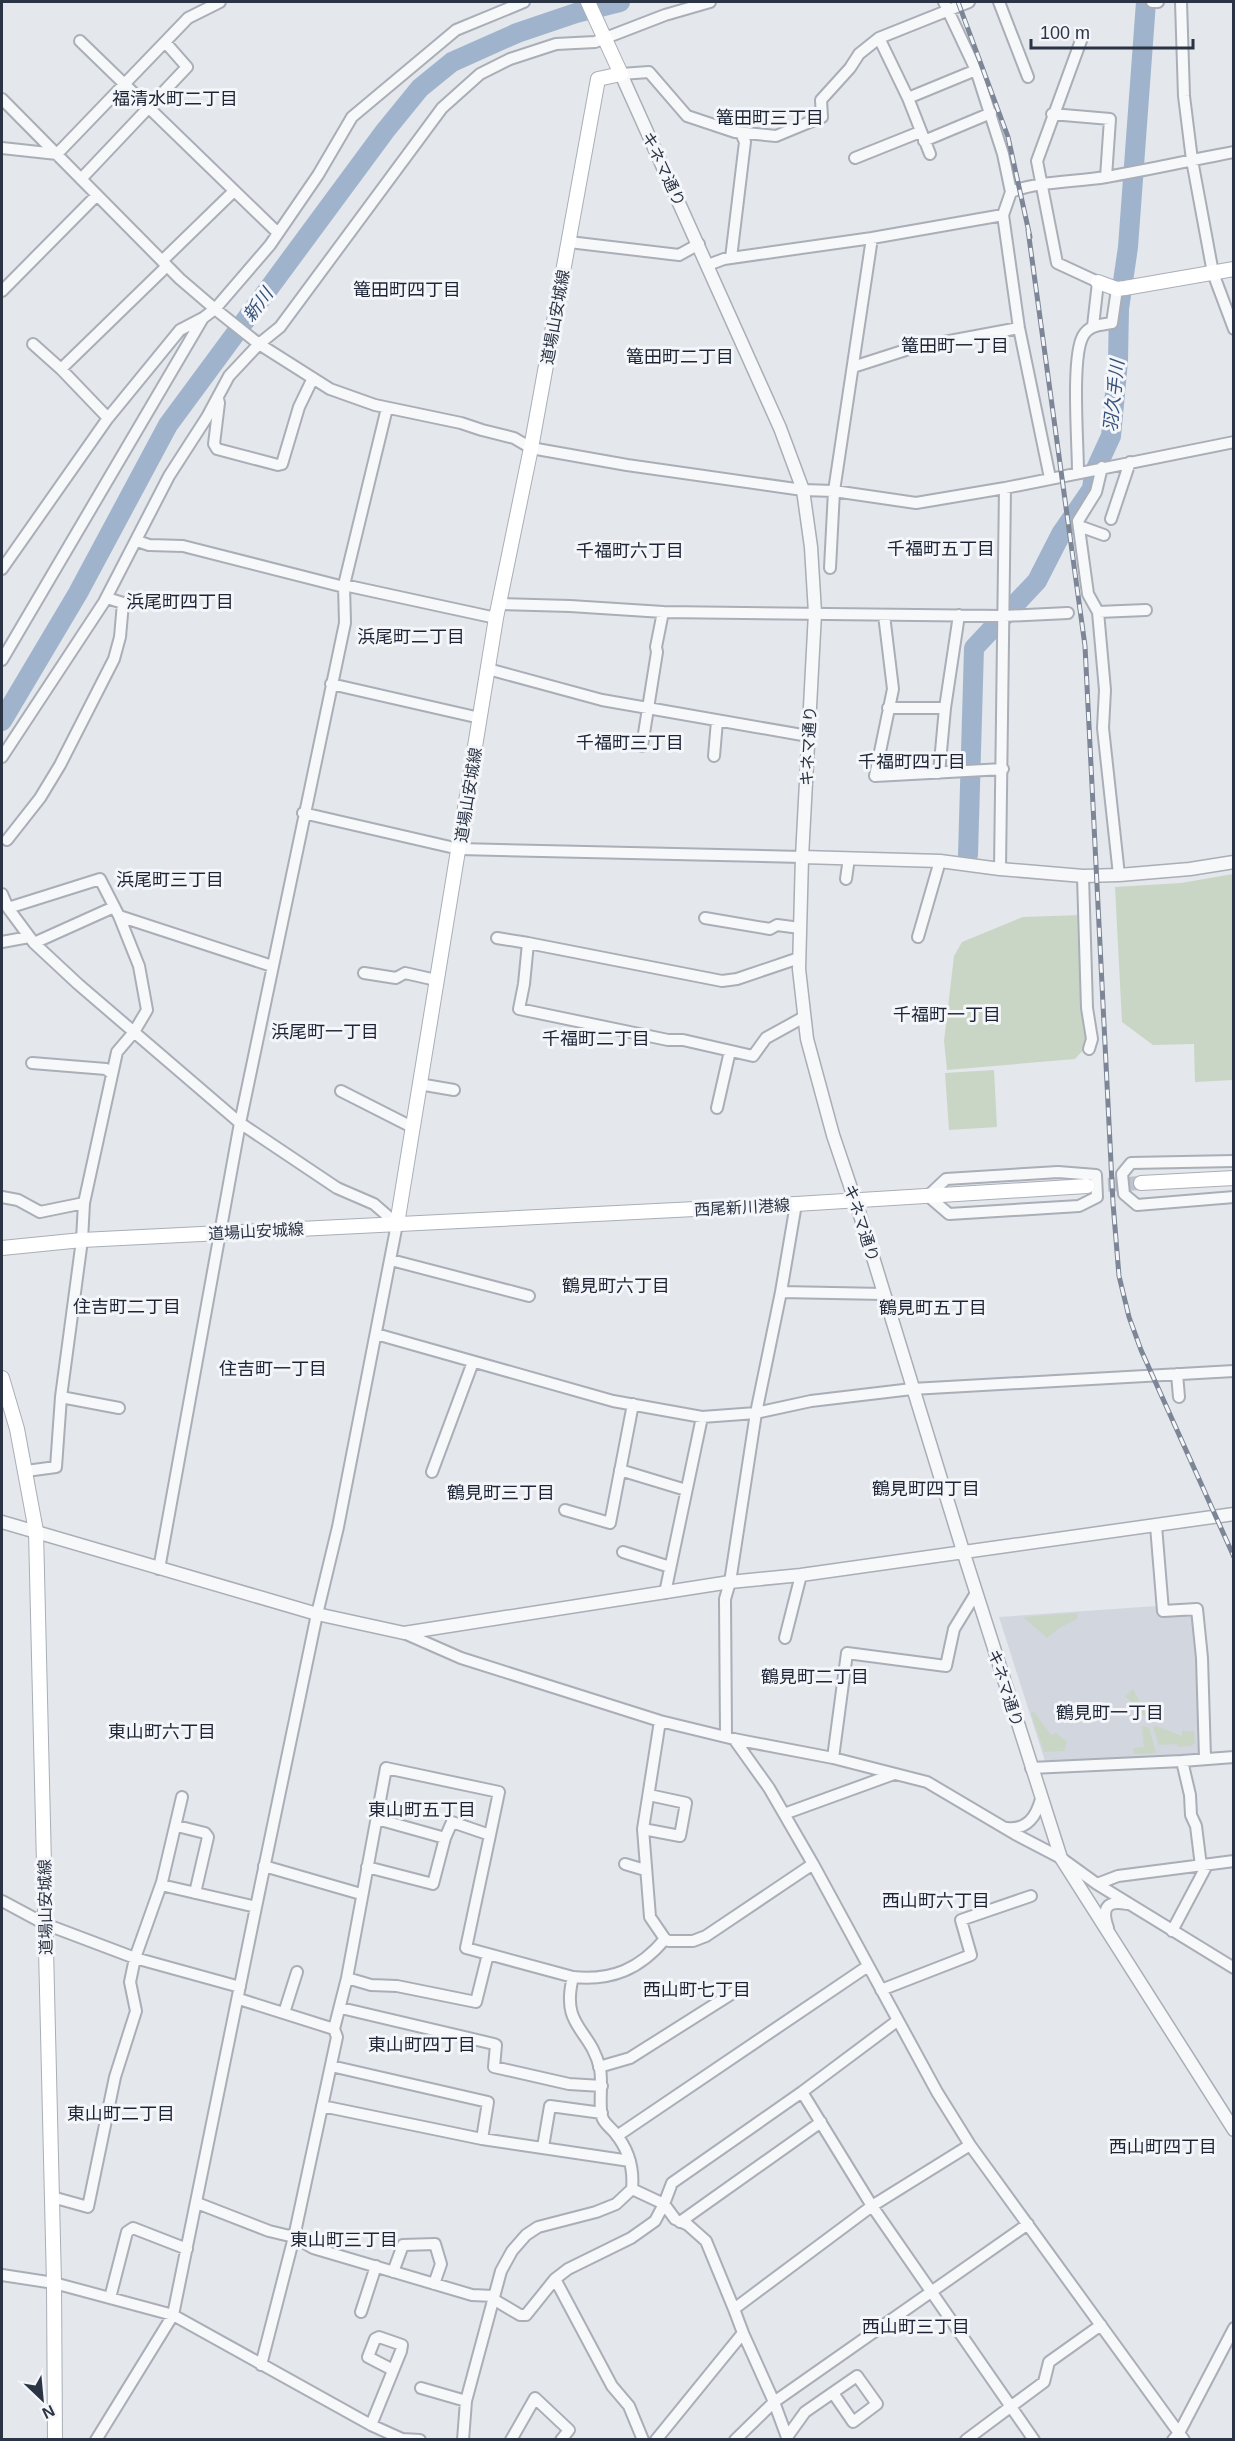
<svg xmlns="http://www.w3.org/2000/svg" width="1235" height="2441" font-family="Helvetica,'Noto Sans JP',sans-serif">
  <style>
    .built { fill: #d2d6de }
    .green { fill: #c9d6c5 }
    .lines { fill: none; stroke-linecap: round; stroke-linejoin: round }
    .river { stroke: #9fb4cc; stroke-width: 20 }
    .secondary-tunnel { stroke: #bfc3cb; stroke-width: 14; stroke-dasharray: 14 7; stroke-linecap: butt }
    .minor-casing { stroke: #a9aeb7; stroke-width: 14 }
    .tertiary-casing { stroke: #a9aeb7; stroke-width: 15 }
    .secondary-casing { stroke: #a9aeb7; stroke-width: 16 }
    .minor { stroke: #f7f8fa; stroke-width: 10 }
    .tertiary { stroke: #f7f8fa; stroke-width: 12 }
    .secondary { stroke: #fff; stroke-width: 14 }
    .rail-casing { stroke: #7d8696; stroke-width: 5 }
    .rail { stroke: #f4f6f9; stroke-width: 3; stroke-dasharray: 9; stroke-linecap: butt }
    .labels { text-anchor: middle; stroke-width: 6; stroke-linejoin: round; paint-order: stroke }
    .street-label { font-size: 16px; fill: #2b3445; stroke: #f4f6f9 }
    .neighbourhood-label { font-size: 18px; fill: #1d2536; stroke: #f4f6f9 }
    .water-label { font-size: 18px; font-style: italic; fill: #34527a; stroke: #f4f6f9 }
  </style>
  <rect width="100%" height="100%" fill="#e4e7ec"/>
  <!-- built -->
  <path class="built" d="M1157,1606L1158,1615L1191,1614L1194,1618L1201,1755L1045,1761L999,1617Z"/>
  <!-- green -->
  <path class="green" d="M1233,874V1080L1195,1082L1194,1044L1153,1045L1122,1022L1115,887L1181,883Z
    M1081,915L1086,1047L1075,1059L947,1070L944,1041L954,956L962,942L1023,917Z
    M994,1070L997,1127L949,1130L945,1073Z
    M1078,1613L1077,1619L1059,1628L1047,1638L1023,1617Z
    M1133,1689L1146,1714L1153,1722L1151,1723L1125,1696Z
    M1034,1712L1051,1735L1056,1733L1067,1742L1064,1751L1044,1752L1031,1713Z
    M1142,1726L1149,1728L1156,1753L1134,1754L1133,1748L1144,1747Z
    M1156,1726L1182,1736V1731H1194L1195,1742L1192,1746L1179,1747L1176,1744L1159,1745L1153,1727Z"/>
  <g class="lines">
    <!-- river -->
    <path class="river" d="M2,721L78,593L168,425L385,131L420,88L452,62L517,33L576,13L620,2
      M968,855L974,648L1037,581L1061,534L1092,489L1094,473L1111,436L1118,361L1119,309L1128,247L1146,2"/>
    <!-- secondary-tunnel -->
    <path class="secondary-tunnel" d="M1087,1186L1141,1183"/>
    <defs>
      <path id="minor" d="M944,2L976,70L1003,154L1011,192
        M999,2L1028,77
        M1152,2H1158
        M1181,2L1184,96L1192,160L1213,273L1234,329
        M1083,35L1037,161L1057,263L1098,282L1093,326
        M879,38L908,98L930,154
        M80,41L278,233
        M621,74L649,72L687,116L735,132L776,136L822,117L821,100L850,68L859,54L879,38L969,2
        M908,98L976,70
        M2,99L180,279L215,309L259,344L330,389L375,405L461,423L482,430L514,438L531,448L627,465L803,490L834,491L916,503L1005,488L1234,442
        M1052,114L1110,119L1106,177
        M924,141L991,113
        M2,148L57,154L188,18L220,2
        M855,158L920,132
        M81,179L187,67L165,42
        M569,242L679,255L699,244
        M731,258L745,142L741,133
        M162,261L234,191
        M708,265L724,259L872,238L1003,215
        M2,291L97,195
        M33,344L61,369L108,418
        M853,367L912,348L1019,328
        M61,369L167,266
        M218,399L219,403L214,444L217,449L278,465L282,464L299,407L313,378
        M1078,472C1078,443 1071,357 1083,336C1089,325 1100,325 1112,323L1117,289
        M1050,478L1019,328L1003,215L1011,192C1038,181 1076,182 1106,177C1149,170 1191,160 1234,152
        M1111,519L1130,462
        M1079,526L1104,535
        M137,541L149,545L183,546L344,587
        M830,568L834,491L872,238
        M2,569L108,418L180,330L203,318
        M344,585L496,618
        M500,604L570,606L663,612L1004,616L1068,613
        M1098,612L1088,594L1078,521L1096,492L1102,467
        M884,615L893,689L875,776L1003,769
        M2,660L203,318L215,309L270,245L318,175L352,117L456,30L524,2
        M488,669L602,700L808,736
        M331,684L480,718
        M888,708H945
        M642,746L657,652L656,647L663,612
        M714,756L717,721
        M2,757L104,602L169,476L207,417L229,376L259,344L280,327L442,108L480,74L510,59L556,44L595,42L665,15L710,2
        M939,773L945,708L959,615
        M303,813L459,849L802,857
        M7,840L40,798L60,765L114,659L120,637L123,603L107,598
        M1000,869L1005,488
        M1119,875L1103,728L1105,690L1098,612L1146,610
        M1083,876L1087,1008L1092,1039L1089,1049
        M846,879L849,858
        M2,894L8,908L34,943L78,984L240,1123L337,1188L374,1204L397,1224L338,1527L317,1614L256,1907L173,2315L96,2440
        M8,908L100,879L119,916L139,966L147,1010L134,1032L117,1052L84,1203L82,1240L61,1397L56,1467L26,1471
        M119,916L272,966
        M705,918L770,929L777,925L800,928
        M918,937L940,861
        M497,938L528,943
        M2,942L29,937
        M34,943L114,907
        M799,958L737,979L722,981L528,943L524,984L519,1009L668,1040H683L753,1056L766,1038L804,1017
        M364,973L396,978L405,973L436,980
        M32,1063L106,1069L111,1073
        M419,1084L454,1090
        M341,1091L412,1127
        M717,1108L730,1051
        M1234,1161L1131,1163L1122,1174L1124,1194L1137,1205L1234,1197
        M1058,1172L1096,1175L1097,1197L1079,1206L949,1214L928,1196L946,1179Z
        M2,1197L18,1200L40,1212L84,1203
        M391,1260L529,1296
        M781,1292L884,1294
        M376,1334L613,1401L702,1417L756,1413L811,1401L912,1389L1234,1371
        M1177,1374L1179,1397
        M61,1397L119,1408
        M620,1470L686,1490
        M432,1472L473,1362
        M565,1510L610,1523L633,1404
        M1156,1526L1163,1611L1197,1609L1202,1658L1205,1758
        M623,1552L670,1567
        M159,1569L240,1123L345,623L344,585L387,408
        M665,1593L702,1417
        M404,1633L461,1658L660,1721L734,1739L833,1758L927,1782L1015,1834L1061,1858L1097,1884L1234,1968
        M785,1638L801,1575
        M660,1721L643,1829L650,1917L665,1939L669,1941H693L706,1936L813,1864
        M726,1736L725,1599L730,1582L756,1413L781,1292L796,1204
        M734,1739L769,1788L813,1864L937,2092L970,2145L1184,2440
        M833,1758L847,1653L946,1666L954,1629L976,1593
        M1031,1768L1182,1761
        M784,1814L894,1774
        M377,1819L445,1838
        M177,1826L205,1833L208,1837L195,1893
        M1007,1828C1027,1830 1036,1817 1041,1799
        M643,1829L680,1836L686,1803L649,1795
        M625,1864L645,1870
        M264,1866L361,1894
        M1201,1866L1196,1826L1191,1815L1190,1795L1182,1761L1234,1757
        M367,1867L433,1884L445,1838L452,1822L490,1835L466,1948L573,1977
        M1097,1884L1118,1876L1234,1861
        M161,1885L256,1907
        M2,1901L45,1924L135,1958L240,1987
        M1108,1928C1101,1908 1107,1900 1127,1904
        M1172,1931L1207,1865
        M347,1978L371,1985L397,1986L476,2002L488,1954
        M881,1990L971,1955L961,1920L1031,1896
        M239,1999L334,2029
        M341,2008L494,2044L496,2045L494,2067L569,2084L602,2086
        M284,2013L297,1972
        M331,2066L488,2102L482,2139
        M599,2067L630,2058L736,1991
        M802,2092L872,2206L1034,2440
        M322,2106L482,2139L630,2161
        M617,2136L868,1966
        M543,2147L550,2106L602,2113
        M632,2189L664,2204L672,2183L802,2092L897,2021
        M52,2197L88,2207L115,2077L136,2011L130,1982L135,1958L162,1882L182,1797
        M197,2203L269,2231L294,2237L313,2248L472,2295L494,2296
        M680,2222L821,2122
        M393,2272L403,2245L435,2244L441,2264L434,2284
        M2,2275L54,2283L173,2315L371,2425L402,2439L420,2440
        M555,2279L612,2386L629,2406L643,2440
        M110,2298L127,2232L133,2228L187,2249
        M493,2299L520,2315H526L555,2279L568,2269L631,2238L655,2221L664,2204L675,2219L688,2225L706,2241L734,2309
        M361,2312L376,2266
        M743,2333L774,2402L788,2440
        M261,2365L294,2237L337,2037L334,2029L347,1978L386,1768L499,1792L490,1835
        M421,2388L466,2401
        M371,2425L401,2351L402,2345L379,2337L375,2339L368,2357L393,2370
        M787,2437L805,2412L857,2376L877,2404L853,2422L833,2393
        M463,2440L466,2401L501,2271L512,2251L526,2235L538,2227L596,2212L616,2204L632,2189C634,2168 629,2150 615,2133C612,2129 606,2125 603,2119C598,2110 603,2083 600,2069C591,2028 560,2028 573,1977C612,1981 640,1969 665,1939
        M511,2440L535,2398L569,2430L561,2440
        M656,2440L743,2333L734,2309L872,2206L970,2145
        M735,2440L774,2402L1028,2224
        M966,2440L1044,2382L1049,2362L1101,2325
        M1173,2440L1179,2433L1234,2328"/>
      <path id="tertiary" d="M621,74L780,428L803,490L811,547L815,613L802,857L799,969L807,1039L833,1135L860,1215L963,1551L1061,1858L1234,2130
        M802,857L940,861L1000,869L1083,876L1119,875L1190,869L1234,862
        M2,1522L317,1614L404,1633L730,1582L801,1575L1234,1514"/>
      <path id="secondary" d="M1098,282L1117,289L1125,288L1234,269
        M1141,1183L1234,1178
        M397,1224L496,618L531,448L598,79L621,74L588,2
        M2,1248L82,1240L796,1204L1087,1186
        M2,1378L17,1429L36,1531L54,2283L55,2440"/>
    </defs>
    <!-- minor casing -->
    <use href="#minor" class="minor-casing"/>
    <!-- tertiary casing -->
    <use href="#tertiary" class="tertiary-casing"/>
    <!-- secondary casing -->
    <use href="#secondary" class="secondary-casing"/>
    <!-- minor -->
    <use href="#minor" class="minor"/>
    <!-- tertiary -->
    <use href="#tertiary" class="tertiary"/>
    <!-- secondary -->
    <use href="#secondary" class="secondary"/>
    <defs>
      <path id="rail" d="M958,2L1008,137L1030,237
        M1028,230L1085,646L1113,1203L1119,1276L1129,1317L1141,1350L1234,1557"/>
    </defs>
    <!-- rail casing -->
    <use href="#rail" class="rail-casing"/>
    <!-- rail -->
    <use href="#rail" class="rail"/>
  </g>
  <g class="labels">
    <!-- street labels -->
    <g class="street-label">
      <text transform="translate(664 169) rotate(65)" y="6">キネマ通り</text>
      <text transform="translate(555 317) rotate(-80)" y="6">道場山安城線</text>
      <text transform="translate(808 746) rotate(-87)" y="6">キネマ通り</text>
      <text transform="translate(468 795) rotate(-81)" y="6">道場山安城線</text>
      <text transform="translate(742 1207) rotate(-3)" y="6">西尾新川港線</text>
      <text transform="translate(862 1223) rotate(72)" y="6">キネマ通り</text>
      <text transform="translate(256 1231) rotate(-3)" y="6">道場山安城線</text>
      <text transform="translate(1006 1688) rotate(72)" y="6">キネマ通り</text>
      <text transform="translate(45 1907) rotate(-91)" y="6">道場山安城線</text>
    </g>
    <!-- neighbourhood labels -->
    <g class="neighbourhood-label">
      <text x="175" y="105">福清水町二丁目</text>
      <text x="770" y="124">篭田町三丁目</text>
      <text x="407" y="296">篭田町四丁目</text>
      <text x="955" y="352">篭田町一丁目</text>
      <text x="680" y="363">篭田町二丁目</text>
      <text x="941" y="555">千福町五丁目</text>
      <text x="630" y="557">千福町六丁目</text>
      <text x="180" y="608">浜尾町四丁目</text>
      <text x="411" y="643">浜尾町二丁目</text>
      <text x="630" y="749">千福町三丁目</text>
      <text x="912" y="768">千福町四丁目</text>
      <text x="170" y="886">浜尾町三丁目</text>
      <text x="947" y="1021">千福町一丁目</text>
      <text x="325" y="1038">浜尾町一丁目</text>
      <text x="596" y="1045">千福町二丁目</text>
      <text x="616" y="1292">鶴見町六丁目</text>
      <text x="127" y="1313">住吉町二丁目</text>
      <text x="933" y="1314">鶴見町五丁目</text>
      <text x="273" y="1375">住吉町一丁目</text>
      <text x="926" y="1495">鶴見町四丁目</text>
      <text x="501" y="1499">鶴見町三丁目</text>
      <text x="815" y="1683">鶴見町二丁目</text>
      <text x="1110" y="1719">鶴見町一丁目</text>
      <text x="162" y="1738">東山町六丁目</text>
      <text x="422" y="1816">東山町五丁目</text>
      <text x="936" y="1907">西山町六丁目</text>
      <text x="697" y="1996">西山町七丁目</text>
      <text x="422" y="2051">東山町四丁目</text>
      <text x="121" y="2120">東山町二丁目</text>
      <text x="1163" y="2153">西山町四丁目</text>
      <text x="344" y="2246">東山町三丁目</text>
      <text x="916" y="2333">西山町三丁目</text>
    </g>
    <!-- water labels -->
    <g class="water-label">
      <text transform="translate(258 305) rotate(-53)" y="6">新川</text>
      <text transform="translate(1114 396) rotate(-84)" y="6">羽久手川</text>
    </g>
  </g>
  <!-- border -->
  <rect width="1235" height="2441" fill="none" stroke="#2b3445" stroke-width="6"/>
  <!-- north arrow -->
  <g transform="translate(42 2399) rotate(154)" stroke="#f4f6f9" stroke-width="4.5" paint-order="stroke">
  <path d="M0-4.5L10 22L0 15L-10 22Z" fill="#2b3445"/>
  <text y="-9" font-size="16" font-weight="bold" text-anchor="middle" fill="#2b3445">N</text>
  </g>
  <!-- scale -->
  <path d="M1031 39v9h162v-9" fill="none" stroke="#2b3445" stroke-width="3"/>
  <text x="1040" y="39" font-size="18" fill="#2b3445" stroke="#f4f6f9" stroke-width="4.5" paint-order="stroke">100 m</text>
</svg>
